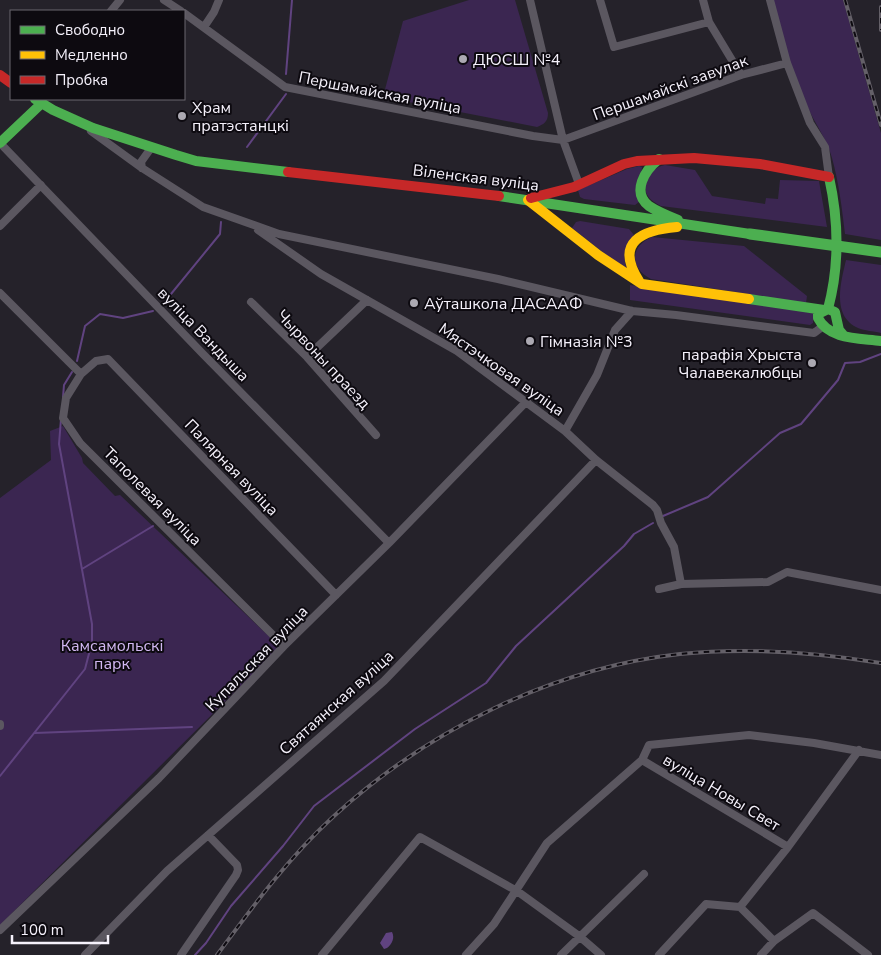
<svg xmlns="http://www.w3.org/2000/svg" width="881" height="955" font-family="'Nunito Sans',sans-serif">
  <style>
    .green { fill: #3b2651 }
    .water { fill: #604380 }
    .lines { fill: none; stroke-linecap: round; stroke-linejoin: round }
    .stream { stroke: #604380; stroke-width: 2 }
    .street { stroke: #5b5760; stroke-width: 8 }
    .fast { stroke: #4caf50; stroke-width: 10 }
    .slow { stroke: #ffc107; stroke-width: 10 }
    .jam { stroke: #c62828; stroke-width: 10 }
    .rail-casing { stroke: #646068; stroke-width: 4 }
    .rail { stroke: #0d0a10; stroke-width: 2; stroke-dasharray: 5.5; stroke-linecap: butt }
    .fast-bridge { stroke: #4caf50; stroke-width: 11 }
    .poi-dot { fill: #aca9b2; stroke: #0d0a10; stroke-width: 2 }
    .labels { text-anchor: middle; stroke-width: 4; stroke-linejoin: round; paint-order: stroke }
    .poi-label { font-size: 16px; fill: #f5f1fb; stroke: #0d0a10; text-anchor: start }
    .street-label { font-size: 16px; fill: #f5f1fb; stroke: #0d0a10 }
    .park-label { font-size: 16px; fill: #d2b8f2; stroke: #0d0a10 }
  </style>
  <rect width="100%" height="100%" fill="#25222a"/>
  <!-- green -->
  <path class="green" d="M469,0H515L548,113C548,122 544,124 537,127L383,97L403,21Z
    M772,0H843L881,133V240L845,234C842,209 839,183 832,158C827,139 815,124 807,106C791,72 782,36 772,0Z
    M665,165L695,170L712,196L765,204L766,198L778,199L780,180L819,181L827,227L661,206C656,203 651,201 648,196C639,183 652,167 665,165Z
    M639,166L642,167L639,202L635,205L584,199L580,197L578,190L627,169Z
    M580,221L629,229L634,235C624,247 622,257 628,272L572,228L576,222Z
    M652,237L744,246L807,296L806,303L651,279C629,268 630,246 652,237Z
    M846,260L881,265V333C873,331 865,331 858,328C831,316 841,282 846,260Z
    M630,285L709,295L813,312V323L810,325L630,300Z
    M63,426L82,458L83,463L115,496L120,495L277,644V650L0,925V498L51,460L50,431Z"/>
  <!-- water -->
  <path class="water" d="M392,932C395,938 392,944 387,948L384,949L380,943L386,933Z"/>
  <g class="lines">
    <!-- stream -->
    <path class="stream" d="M286,74L292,0
      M247,147L286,94
      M162,305L220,234L221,222
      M77,361L85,326L100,314L123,318L153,311
      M63,397L64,385L72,372
      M663,516L708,497L780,433L801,424L838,380L845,363L860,362L881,354
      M82,569L153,526
      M35,733L192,727
      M0,776L85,669L92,642V624L59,444L61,419
      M195,955L206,943L231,906L283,846L314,806L415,729L486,683L516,646L624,546L634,534L653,523"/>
    <!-- street -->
    <path class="street" d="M164,0L181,11
      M530,0L563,140L579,184
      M600,0L614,47L709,22
      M703,0L709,22L741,75
      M770,0L787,63L810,123L825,147L829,177
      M111,11L120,0
      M184,13L285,87L533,136L563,140L741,75L787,63
      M204,27L214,12L219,0
      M91,131L142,168L203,207L279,234L498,279L632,311L676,315L814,333L822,327
      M0,143L203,354L389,543
      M142,168L141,162L151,148
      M0,226L41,185
      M258,230L321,274L457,351L565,431L596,460L653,505L657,510L661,523L674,547L681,584
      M0,293L81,374
      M251,302L307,357L376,435
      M307,357L367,300
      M565,431L597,375L615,330L632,311
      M659,589L681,584L768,582L787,572L881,590
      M284,646L80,443L63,418L66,398L81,374L96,361L108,359L336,595
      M0,724V726
      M642,760L788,847
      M740,907L788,847L859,750
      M0,930L159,778L284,646L389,543L527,401
      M85,955L167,871L384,681L596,460
      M181,955L236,875L238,870L237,865L208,835
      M322,955L420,837L517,891L579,936L601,955
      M466,955L494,924L547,843L642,760L649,745L749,735L814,743L881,755
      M561,955L644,874
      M659,955L706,904L740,907L774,941
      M761,955L774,941L813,913L868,955"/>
    <!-- fast -->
    <path class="fast" d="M35,99L53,110L93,128L176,155L196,161L288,172
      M0,143L42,103
      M659,159C645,170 631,192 649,206C658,212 668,216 678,220
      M499,196L750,234
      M749,299L824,310
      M828,309C840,264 839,222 829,177
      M844,336L839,330L835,312L828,309L818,314V318C829,340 860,338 881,341"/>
    <!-- slow -->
    <path class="slow" d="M528,200L598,255L642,284L749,299
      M639,281C614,242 642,230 677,227"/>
    <!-- jam -->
    <path class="jam" d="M0,75L11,83
      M288,172L499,196
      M531,198L574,187L624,164L637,161L694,158L760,164L829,177"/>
    <defs>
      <path id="rail" d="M845,0L881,125
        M881,7V30
        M217,955C253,906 289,857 334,816C428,730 553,668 680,654C748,647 814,652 881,663"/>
    </defs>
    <!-- rail casing -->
    <use href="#rail" class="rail-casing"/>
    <!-- rail -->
    <use href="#rail" class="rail"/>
    <!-- fast-bridge -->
    <path class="fast-bridge" d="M750,234L881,252"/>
  </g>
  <!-- markers -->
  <g class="poi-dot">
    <circle cx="463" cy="59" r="5"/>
    <circle cx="182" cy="116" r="5"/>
    <circle cx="414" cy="303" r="5"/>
    <circle cx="530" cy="341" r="5"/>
    <circle cx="812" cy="363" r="5"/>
  </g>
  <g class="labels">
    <!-- poi labels -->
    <g class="poi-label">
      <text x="473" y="65">ДЮСШ №4</text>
      <text x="192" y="113">Храм<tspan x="192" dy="18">пратэстанцкі</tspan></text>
      <text x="424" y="309">Аўташкола ДАСААФ</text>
      <text x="540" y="347">Гімназія №3</text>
      <text x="802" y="360" text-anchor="end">парафія Хрыста<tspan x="802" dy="18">Чалавекалюбцы</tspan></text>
    </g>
    <!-- street labels -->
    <g class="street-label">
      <text transform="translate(670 87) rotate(-20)" y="6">Першамайскі завулак</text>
      <text transform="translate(380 92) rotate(11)" y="6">Першамайская вуліца</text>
      <text transform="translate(476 177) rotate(7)" y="6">Віленская вуліца</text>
      <text transform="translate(204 334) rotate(46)" y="6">вуліца Вандыша</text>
      <text transform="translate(324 359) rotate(47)" y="6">Чырвоны праезд</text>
      <text transform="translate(502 369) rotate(35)" y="6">Мястэчковая вуліца</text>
      <text transform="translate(232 467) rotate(46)" y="6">Палярная вуліца</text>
      <text transform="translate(153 496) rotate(45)" y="6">Таполевая вуліца</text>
      <text transform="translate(256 658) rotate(-46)" y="6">Купальская вуліца</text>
      <text transform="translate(336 702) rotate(-42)" y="6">Святаянская вуліца</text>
      <text transform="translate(722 792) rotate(31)" y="6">вуліца Новы Свет</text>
    </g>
    <!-- park labels -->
    <g class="park-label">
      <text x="112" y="651">Камсамольскі<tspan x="112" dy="18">парк</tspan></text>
    </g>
  </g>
  <!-- legend -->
  <rect x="10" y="10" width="175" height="90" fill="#0d0a10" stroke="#6a666e"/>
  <rect x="20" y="26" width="25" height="8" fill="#4caf50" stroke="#6a666e"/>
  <text x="55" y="35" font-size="15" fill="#f5f1fb">Свободно</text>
  <rect x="20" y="51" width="25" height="8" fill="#ffc107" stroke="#6a666e"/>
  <text x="55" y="60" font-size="15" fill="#f5f1fb">Медленно</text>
  <rect x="20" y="76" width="25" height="8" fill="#c62828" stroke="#6a666e"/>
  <text x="55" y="85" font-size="15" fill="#f5f1fb">Пробка</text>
  <!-- scale -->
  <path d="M12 935v8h96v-8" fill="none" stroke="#f5f1fb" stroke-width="2.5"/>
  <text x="20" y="935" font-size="15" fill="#f5f1fb" stroke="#0d0a10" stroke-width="4" paint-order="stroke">100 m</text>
</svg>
